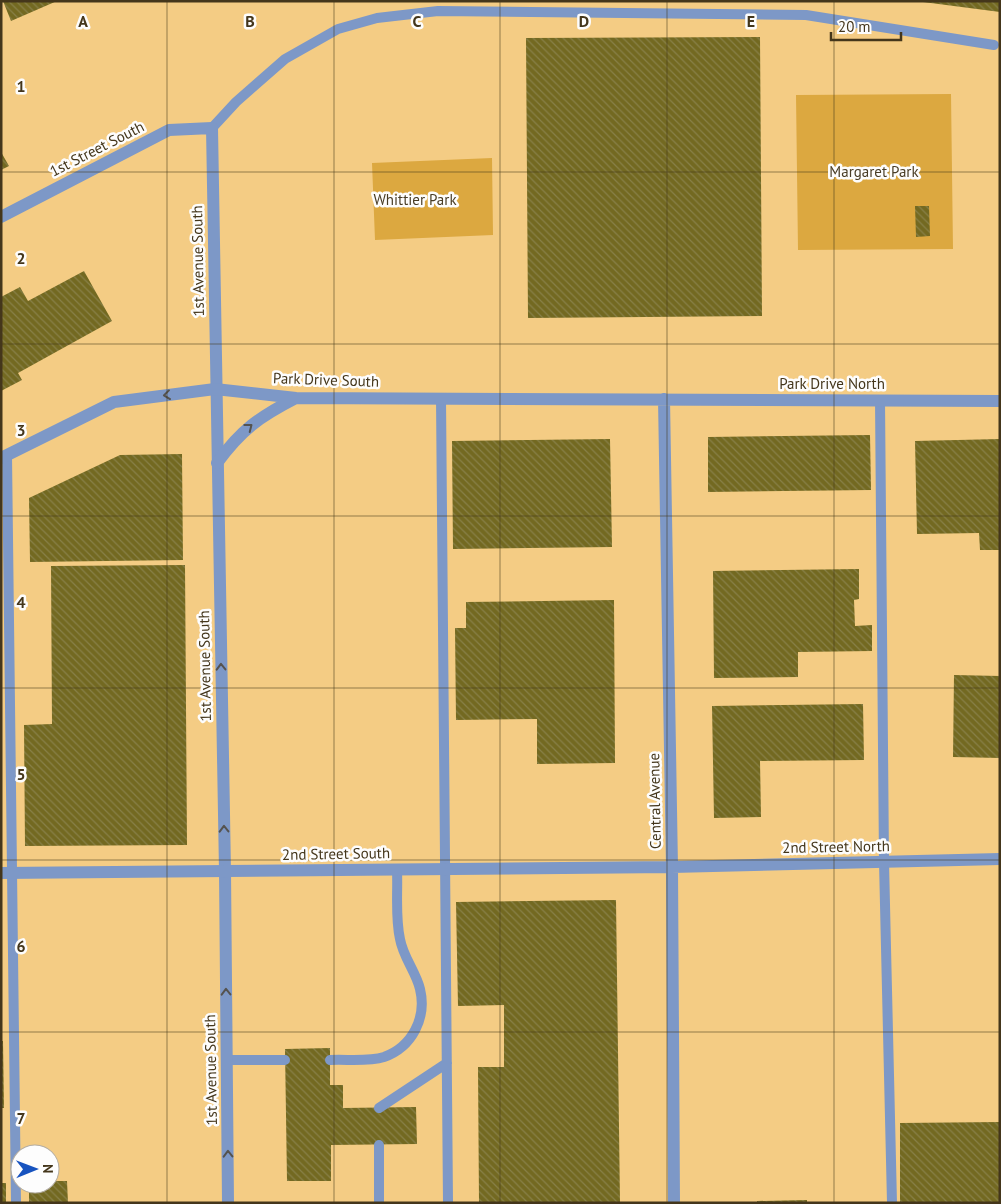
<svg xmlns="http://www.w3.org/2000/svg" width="1001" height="1204" font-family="'PT Sans',sans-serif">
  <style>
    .built { fill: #f4cc84; fill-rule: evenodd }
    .park { fill: #dca840 }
    .building { fill: url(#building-back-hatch) }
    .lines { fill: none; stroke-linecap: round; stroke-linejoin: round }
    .service { stroke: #7d98c7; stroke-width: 10 }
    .minor { stroke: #7d98c7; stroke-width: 12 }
    .tertiary { stroke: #7d98c7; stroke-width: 12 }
    .oneway { stroke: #55534f }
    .grid { fill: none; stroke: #44361b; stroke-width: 1; stroke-opacity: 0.55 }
    .labels { text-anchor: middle; stroke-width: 5; stroke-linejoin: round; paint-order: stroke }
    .street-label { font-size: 15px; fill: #44361b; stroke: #fdfdfd }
    .park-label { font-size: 15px; fill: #493d26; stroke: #fdfdfd }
    .grid-label { font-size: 16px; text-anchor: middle; font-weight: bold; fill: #44361b; stroke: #fdfdfd; stroke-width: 5; stroke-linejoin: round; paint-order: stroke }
  </style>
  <defs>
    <pattern id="building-back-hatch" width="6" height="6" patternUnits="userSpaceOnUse" patternTransform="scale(1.25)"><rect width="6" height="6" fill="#736921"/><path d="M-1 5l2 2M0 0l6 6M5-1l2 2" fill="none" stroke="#888048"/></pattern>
  </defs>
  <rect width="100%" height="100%" fill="#fcd796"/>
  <!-- built -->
  <path class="built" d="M1,1H1000V1203H1ZM20,1154H50V1184H20Z"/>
  <!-- park -->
  <path class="park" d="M951,94L953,249L798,250L796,95Z
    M492,158L493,235L375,240L372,163Z"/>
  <!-- building -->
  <path class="building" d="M3,1H57L11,21Z
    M923,1H1000V12L923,2Z
    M760,37L762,316L528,318L526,38Z
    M1,152L9,166L1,170Z
    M915,206H929L930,236L916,237Z
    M84,271L112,321L18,373L22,380L1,391V297L20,287L28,301Z
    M870,435L871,490L708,492V437Z
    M610,439L612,547L453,549L452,441Z
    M1000,439V550H980L979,533L917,534L915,441Z
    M182,454L183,560L30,562L29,498L120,455Z
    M185,565L187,845L25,846L24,725L52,724L51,566Z
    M859,569V599L854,600L855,626L872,625V651L798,652V677L714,678L713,571Z
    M614,600L615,763L537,764V719L456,720L455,628H466V602Z
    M954,675L1000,676V758L953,757Z
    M863,704L864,760L760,761L761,817L714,818L712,706Z
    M616,900L620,1203H479L478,1067H504V1005L458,1006L456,902Z
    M1,1041H3L4,1108H1Z
    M330,1048V1085H343V1108L416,1107L417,1144L331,1145V1181H287L285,1049Z
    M1000,1122V1203H900V1123Z
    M50,1181H67L68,1203H29V1184H50Z
    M1,1183H6V1203H1Z
    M807,1200V1203H757V1201Z"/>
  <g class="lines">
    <!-- service -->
    <path class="service" d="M212,128L236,102L285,59L338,29L377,18L438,11L806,15L994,45
      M441,398L448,1203
      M880,400L884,862L892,1203
      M7,455L16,1203
      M227,1060H285
      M330,1060C346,1059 368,1062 384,1057C412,1047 427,1018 420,989C416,972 403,957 400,939C395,917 398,892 397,870
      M379,1108L447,1063
      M379,1145V1203"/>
    <!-- minor -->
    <path class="minor" d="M1,217L169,130L212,128L225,871L228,1203"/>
    <!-- tertiary -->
    <path class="tertiary" d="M664,399L672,867L674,1203
      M1,458L114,402L215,389L296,398L1000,401
      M217,463C241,430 259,417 296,398
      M1,873L672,867L1000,859"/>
  </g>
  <!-- one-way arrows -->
  <defs><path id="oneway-chevron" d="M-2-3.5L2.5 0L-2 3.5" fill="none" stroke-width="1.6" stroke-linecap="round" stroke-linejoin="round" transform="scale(1.25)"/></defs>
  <g class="oneway">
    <use href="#oneway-chevron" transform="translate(167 395) rotate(173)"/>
    <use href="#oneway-chevron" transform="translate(249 427) rotate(-38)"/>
    <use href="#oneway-chevron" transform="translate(221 667) rotate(-91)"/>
    <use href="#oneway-chevron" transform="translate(224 829) rotate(-91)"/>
    <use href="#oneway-chevron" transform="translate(226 992) rotate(-91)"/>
    <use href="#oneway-chevron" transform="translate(228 1154) rotate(-91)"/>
  </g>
  <!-- grid -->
  <path class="grid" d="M167,1V1203M334,1V1203M500,1V1203M667,1V1203M834,1V1203M1,172H1000M1,344H1000M1,516H1000M1,688H1000M1,860H1000M1,1032H1000"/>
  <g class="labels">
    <!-- street labels -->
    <g class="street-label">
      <text transform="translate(97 149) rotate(-27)" y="5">1st Street South</text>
      <text transform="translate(198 261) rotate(-91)" y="5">1st Avenue South</text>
      <text transform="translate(326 380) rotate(2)" y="5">Park Drive South</text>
      <text x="832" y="389">Park Drive North</text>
      <text transform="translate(205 666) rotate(-91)" y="5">1st Avenue South</text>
      <text transform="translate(655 801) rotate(-91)" y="5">Central Avenue</text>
      <text transform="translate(836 847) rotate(-1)" y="5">2nd Street North</text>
      <text transform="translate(336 854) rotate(-1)" y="5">2nd Street South</text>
      <text transform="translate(211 1070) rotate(-91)" y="5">1st Avenue South</text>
    </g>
    <!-- park labels -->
    <g class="park-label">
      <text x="874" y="177">Margaret Park</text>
      <text x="415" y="205">Whittier Park</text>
    </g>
  </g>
  <g class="grid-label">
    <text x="83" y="27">A</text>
    <text x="250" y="27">B</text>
    <text x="417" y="27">C</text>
    <text x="584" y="27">D</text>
    <text x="751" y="27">E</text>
    <text x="21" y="92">1</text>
    <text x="21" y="264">2</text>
    <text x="21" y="436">3</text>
    <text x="21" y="608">4</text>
    <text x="21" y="780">5</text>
    <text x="21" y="952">6</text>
    <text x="21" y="1124">7</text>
  </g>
  <!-- border -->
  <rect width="1001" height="1204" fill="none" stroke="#44361b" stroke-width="5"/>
  <!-- north arrow -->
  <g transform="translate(35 1169) rotate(89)"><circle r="24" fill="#fdfdfd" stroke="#b3ada3"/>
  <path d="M0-4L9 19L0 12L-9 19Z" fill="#1753bf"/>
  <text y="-8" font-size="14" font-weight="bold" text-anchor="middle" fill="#44361b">N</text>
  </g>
  <!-- scale -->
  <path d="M831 32v8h70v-8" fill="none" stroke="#44361b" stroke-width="2.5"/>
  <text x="838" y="32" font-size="15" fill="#44361b" stroke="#fdfdfd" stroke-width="4" paint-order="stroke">20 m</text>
</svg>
